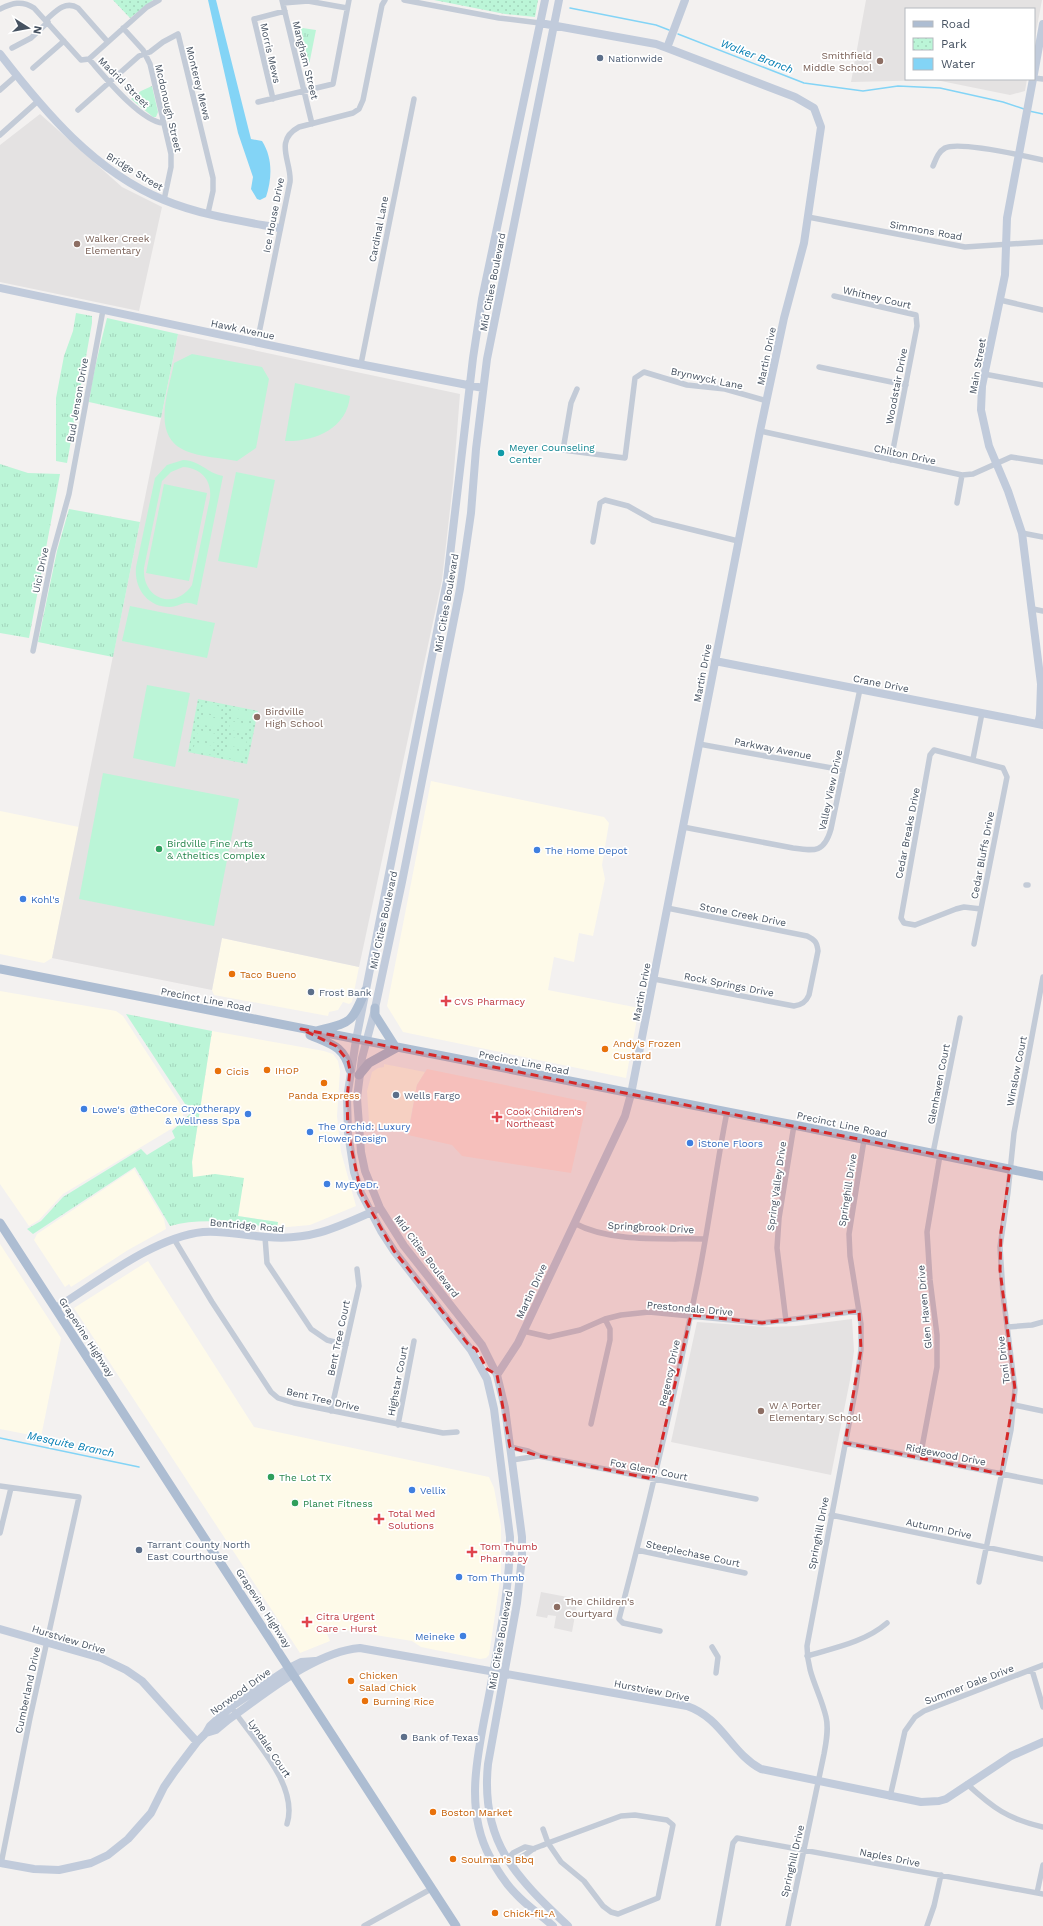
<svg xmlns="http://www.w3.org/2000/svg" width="1043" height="1926" font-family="'Work Sans',sans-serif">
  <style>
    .commercial { fill: #fefae9 }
    .education { fill: #e4e2e2 }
    .medical { fill: #fee5e0 }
    .grass { fill: url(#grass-tufts) }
    .park { fill: url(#park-dots) }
    .garden { fill: #bbf5d7; fill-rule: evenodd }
    .water { fill: #83d4f6 }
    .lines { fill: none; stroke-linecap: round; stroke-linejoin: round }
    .stream { stroke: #83d4f6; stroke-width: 1.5 }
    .street { stroke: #c3cbd7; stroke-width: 5.5 }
    .secondary { stroke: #c1cbdb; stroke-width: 8 }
    .primary { stroke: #adbdd2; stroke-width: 9 }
    .marked { fill: #d62828; fill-opacity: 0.2; stroke: #d62828; stroke-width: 3; stroke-dasharray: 8 5; stroke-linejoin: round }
    .service-dot { fill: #5c6f8a; stroke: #fff; stroke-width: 1.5 }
    .education-dot { fill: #8d6e63; stroke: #fff; stroke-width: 1.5 }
    .culture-dot { fill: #0f9aa8; stroke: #fff; stroke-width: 1.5 }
    .leisure-dot { fill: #2e9e5b; stroke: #fff; stroke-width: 1.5 }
    .shop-dot { fill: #3f7fe0; stroke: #fff; stroke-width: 1.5 }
    .food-dot { fill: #e8710a; stroke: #fff; stroke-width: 1.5 }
    .health-dot { fill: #e0444e; stroke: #fff; stroke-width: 1.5 }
    .labels { text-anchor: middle; stroke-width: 3.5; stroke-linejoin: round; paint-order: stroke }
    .street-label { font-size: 10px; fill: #465261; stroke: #fff }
    .education-label { font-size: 10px; fill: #785e54; stroke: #fff; text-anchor: start }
    .service-label { font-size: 10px; fill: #4e5e75; stroke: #fff; text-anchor: start }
    .culture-label { font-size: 10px; fill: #0d838f; stroke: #fff; text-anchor: start }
    .leisure-label { font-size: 10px; fill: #27864d; stroke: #fff; text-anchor: start }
    .shop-label { font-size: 10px; fill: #366cbe; stroke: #fff; text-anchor: start }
    .food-label { font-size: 10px; fill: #c56008; stroke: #fff; text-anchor: start }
    .health-label { font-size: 10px; fill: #be3a42; stroke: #fff; text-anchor: start }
    .water-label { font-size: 11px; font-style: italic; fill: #017cb2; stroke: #fff }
  </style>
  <defs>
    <pattern id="grass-tufts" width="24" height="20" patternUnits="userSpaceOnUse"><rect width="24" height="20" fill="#bbf5d7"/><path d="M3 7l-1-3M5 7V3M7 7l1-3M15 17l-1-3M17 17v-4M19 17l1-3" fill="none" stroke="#a2d4bb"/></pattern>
    <pattern id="park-dots" width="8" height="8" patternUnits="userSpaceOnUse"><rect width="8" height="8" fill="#bbf5d7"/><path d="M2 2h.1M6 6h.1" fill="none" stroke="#a2d4bb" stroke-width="1.8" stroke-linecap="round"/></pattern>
  </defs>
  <rect width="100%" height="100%" fill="#f3f1f0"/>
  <!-- commercial -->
  <path class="commercial" d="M431,781L604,817L609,823L602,865L605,879L593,936L579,933L574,962L554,957L548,990L639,1008L626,1078L403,1032L387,1006Z
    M0,811L79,827L52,958L44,963L0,954Z
    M222,938L359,967L352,1002L349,1004L343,1002L338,1010L329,1012L328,1016L214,995L212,990Z
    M0,991L116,1011L123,1016L184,1110L182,1120L176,1126L63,1194L39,1220L29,1226L0,1184Z
    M212,1031L324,1051L333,1054L338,1061L340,1071L337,1116L341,1152L356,1206L310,1225L277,1228V1222L238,1216L193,1177L192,1162Z
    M384,1064L425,1072L417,1085L408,1132L373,1128L369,1121L367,1091L370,1080L372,1072L378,1068L384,1067Z
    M134,1169L164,1219L166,1229L128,1250L71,1287L69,1284L65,1287L34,1240L37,1234Z
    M0,1244L61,1338L41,1437L0,1429Z
    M148,1261L254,1427L489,1477L494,1488L501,1526V1574L489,1655L486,1658L480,1659L421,1647L412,1641L339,1629H325L330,1641L300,1653L74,1308Z"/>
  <!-- education -->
  <path class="education" d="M866,0H1042L1034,43V9H906V79H1027L1025,91L1010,95L936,80L851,82Z
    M40,114L122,187L162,207L139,311L0,282V145Z
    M178,334L460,394L453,483L442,580L359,967L222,938L212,990L52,958Z
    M852,1319L854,1351L850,1380L831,1475L671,1442L697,1322L769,1327L796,1326Z
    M541,1592L578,1599L572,1632L554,1628L556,1616L548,1615L547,1618L536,1616Z"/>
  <!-- medical -->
  <path class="medical" d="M427,1069L587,1102L571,1173L462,1156L452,1145L408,1135L417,1085Z"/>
  <!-- grass -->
  <path class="grass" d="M296,27L316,30L309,65L305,64Z
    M152,86L158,112L156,117H153L131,99L141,91Z
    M76,313L92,316V323L67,463L56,461V398L64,356L73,331Z
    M107,318L178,334L161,418L89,402C93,373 100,346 107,318Z
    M0,464L28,473L60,474L29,638L0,633Z
    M69,509L140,522L113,657L38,642L57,551Z
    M126,1014L212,1031L192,1162L193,1177L215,1174L244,1178L238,1216L278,1222L277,1228C242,1224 205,1216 170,1226L135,1167L33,1234L27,1229L41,1221L63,1197L141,1149L147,1155L175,1138L172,1131L191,1113Z"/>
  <!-- park -->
  <path class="park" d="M113,0H153L130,18Z
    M434,0H538L535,17L505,14Z
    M198,699L258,711L247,764L188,752Z"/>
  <!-- garden -->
  <path class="garden" d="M192,354L262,367L269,379L256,448L237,461C222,458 200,457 186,451C150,436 169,391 174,363Z
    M295,383L350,396C347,429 314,442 285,441Z
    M183,460C201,461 207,473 223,476L197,605C193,604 188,602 185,603C180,604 175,607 170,607C147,607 134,588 136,567L155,478L167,465ZM183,467C201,468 212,480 210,498L192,585C175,611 142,599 144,568L162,481L171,472Z
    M236,472L275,480L257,568L218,561Z
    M164,484L207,493L189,581L146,573Z
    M130,606L215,623L207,658L122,641Z
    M147,685L190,693L175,767L133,758Z
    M203,703L222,707L220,716L201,712Z
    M233,708L252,712L250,721L231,717Z
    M201,715L220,719L218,728L199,724Z
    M230,721L249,724L248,733L229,730Z
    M198,730L217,734L215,743L196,739Z
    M228,736L247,740L245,749L226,745Z
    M195,742L214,746L212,755L193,751Z
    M225,748L244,752L242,761L223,757Z
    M103,773L239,799L214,926L79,899Z"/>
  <!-- water -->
  <path class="water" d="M208,0H216L251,139L262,141C273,158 272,179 266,197L260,200L257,199L251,189L253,177L238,133Z"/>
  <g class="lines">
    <!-- stream -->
    <path class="stream" d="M570,8L656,25L669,30
      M678,34L804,83L863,91L898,86L940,88L1003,102L1024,109
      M1029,111L1043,114
      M0,1438L139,1467"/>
    <!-- street -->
    <path class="street" d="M282,0L312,124
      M404,0L499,18L540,23
      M283,3L308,1L347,8
      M0,9C12,3 22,0 34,8L81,60L89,59C104,76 140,121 163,123
      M46,20C55,12 65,0 78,8L107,41
      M123,28L143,50L150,64L171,154V167L164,200
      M12,48L31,38L48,22
      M89,59L147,7L159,0
      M33,68L64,41
      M1034,78L1043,79
      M0,90L17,75
      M273,99L254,19L285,11
      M258,102L333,84L349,0
      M78,110L139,56L150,52L163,42L178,34L213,178V191L208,213
      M0,135L38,101
      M933,166C936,159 938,152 945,148C959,141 1025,156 1043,160
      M808,217L965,247L1043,242
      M834,296L916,315L917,326L891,460
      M1000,300L1043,310
      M257,343L290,182C292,162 273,141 299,127L353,113L359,109L363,100L382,5L385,0
      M361,364L414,99
      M819,367L906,385
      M984,374L1043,385
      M577,389L571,403L563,450L625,458L635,378L644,372L687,385L725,389L767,401
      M760,431L962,475L973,474L1011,457L1043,462
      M957,503L962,475
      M1022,533L1043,537
      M593,542L600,503L605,500L628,506L653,520L738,541
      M1033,609L1043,611
      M33,651L53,552L69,494L103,310
      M699,744L843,770
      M973,759L982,713
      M683,827L793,848C815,851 824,853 831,829L860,689
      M1026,885H1028
      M974,944L1007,777L1003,768L934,750L930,755L901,918L904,923L915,925L956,909L964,907L981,909
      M654,979L794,1006C802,1005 806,1002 809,995L818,951C817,942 815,940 807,936L667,908
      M933,1153L960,1018
      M574,1223C611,1243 664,1238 704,1239
      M265,1237L267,1263L311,1329L327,1340L346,1345
      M174,1239L212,1302L271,1392L278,1398L294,1403L443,1433L457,1432
      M786,1321L777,1248L779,1218L794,1125
      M1008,1327L1032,1325L1043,1322
      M523,1331L549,1337L580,1330L605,1319L621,1315L649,1312L762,1323L859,1311
      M1014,1405L1043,1411
      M331,1411L359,1286L357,1269
      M591,1424L610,1340V1329L605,1319
      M398,1425L414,1341
      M845,1443L1043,1482
      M510,1447L528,1451L539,1456L756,1499
      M920,1458L937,1367V1335L930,1280L927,1232L940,1155
      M512,1460L538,1456
      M0,1486L79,1497L30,1718L1,1864
      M831,1515L1043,1559
      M0,1533L11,1488
      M637,1550L745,1573
      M979,1582L1011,1430L1015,1389L1003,1294L1000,1247L1008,1192L1014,1133L1043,977
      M660,1631L623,1623L619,1619C647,1512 673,1403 695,1294C708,1234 715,1172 727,1112
      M712,1647L718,1657L716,1673
      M807,1656C834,1648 865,1642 887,1623
      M1032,1670L1043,1707
      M234,1711C255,1741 299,1786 287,1824
      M967,1784C993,1808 1008,1819 1043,1827
      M890,1797L905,1731L915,1717L924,1711L1043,1665
      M635,1815L667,1820L673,1825L658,1898L618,1914L611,1912L603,1906L584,1881L561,1862L548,1843L621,1816Z
      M507,1860C519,1860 524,1856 533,1849C537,1847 544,1845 548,1843L543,1829
      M507,1860L513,1853L525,1847L534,1849
      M1037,1893L1043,1865
      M364,1926L431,1889
      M718,1926L733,1843L737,1838L1043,1894
      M788,1926L824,1754C826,1743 829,1729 826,1717C820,1691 807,1675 807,1646L856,1387L861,1349V1324L850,1256L849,1234L864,1140
      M927,1926L934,1906L941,1875"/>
    <!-- secondary -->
    <path class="secondary" d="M545,0L482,299L473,358L447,581L356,1040L347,1098L348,1133L354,1172L361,1193L381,1231L394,1251L471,1350L487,1379L494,1409L510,1537C510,1589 499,1640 490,1690C480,1744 462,1806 490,1857C497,1870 506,1884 516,1894C527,1906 541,1915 553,1926
      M559,0L487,359L476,449L471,513L460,589L402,882L374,1013L362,1058L357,1098L361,1152L365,1171L380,1208L404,1246L482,1345L497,1375L505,1408L522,1537V1557L517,1603L488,1764C480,1842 516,1877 568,1926
      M667,48L685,0
      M0,54C44,111 95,172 164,200C200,215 241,221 279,228
      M1034,74L1043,24
      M1033,79L1007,218L1005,275L982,386L981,410L989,446L1008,491L1022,533L1041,684L1040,715L1038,724
      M0,288L354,363L483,388
      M715,661L1043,725
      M56,1308C98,1282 154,1237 203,1232C224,1230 245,1236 267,1237C309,1241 336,1228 374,1211
      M497,1375L518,1343L625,1116L631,1094L760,431L784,318L804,243L821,127L814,108L795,97L667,48L656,44L540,23
      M0,1629L101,1658L126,1670L142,1681L197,1742
      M206,1733L216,1730L228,1720C265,1694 314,1652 360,1648L687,1706C722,1718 731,1753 761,1769L921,1802L939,1801L946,1799L1011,1756L1043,1742
      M0,1863L34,1869L59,1870L91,1863L108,1855L128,1839L151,1813L164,1787L175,1771L197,1742L206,1733L210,1726L231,1707L289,1668L301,1662L315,1661"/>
    <!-- primary -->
    <path class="primary" d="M0,969L794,1125L1043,1176
      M316,1031C351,1022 351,1025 365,991
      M310,1035C331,1044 344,1046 350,1070
      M359,1075L369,1063L396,1048L375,1015V1008
      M0,1223L456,1926"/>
  </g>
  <!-- marked area -->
  <path class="marked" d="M301,1029L1010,1169L1001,1232L1000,1270L1015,1389L1001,1474L845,1443L861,1349L859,1311L762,1323L691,1315L653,1479L539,1456L510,1447L497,1375L487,1369L476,1349L468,1344L394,1251L361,1193L348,1133L347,1098L350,1070L348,1061L336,1046Z"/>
  <!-- markers -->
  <g class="service-dot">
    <circle cx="600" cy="58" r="4"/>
    <circle cx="311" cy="992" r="4"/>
    <circle cx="396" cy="1095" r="4"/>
    <circle cx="139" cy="1550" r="4"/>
    <circle cx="404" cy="1737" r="4"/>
  </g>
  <g class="education-dot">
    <circle cx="880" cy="61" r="4"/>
    <circle cx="77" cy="244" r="4"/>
    <circle cx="257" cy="717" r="4"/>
    <circle cx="761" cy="1411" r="4"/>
    <circle cx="557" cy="1607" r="4"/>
  </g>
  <circle class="culture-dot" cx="501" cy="453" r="4"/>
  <g class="leisure-dot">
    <circle cx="159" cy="849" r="4"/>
    <circle cx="271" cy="1477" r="4"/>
    <circle cx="295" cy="1503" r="4"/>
  </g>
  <g class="shop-dot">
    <circle cx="537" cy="850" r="4"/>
    <circle cx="23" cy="899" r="4"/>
    <circle cx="84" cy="1109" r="4"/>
    <circle cx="248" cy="1114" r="4"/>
    <circle cx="310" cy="1132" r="4"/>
    <circle cx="690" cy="1143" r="4"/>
    <circle cx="327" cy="1184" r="4"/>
    <circle cx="412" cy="1490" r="4"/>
    <circle cx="459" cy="1577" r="4"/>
    <circle cx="463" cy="1636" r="4"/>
  </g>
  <g class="food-dot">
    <circle cx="232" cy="974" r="4"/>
    <circle cx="605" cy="1049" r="4"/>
    <circle cx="267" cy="1070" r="4"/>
    <circle cx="218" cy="1071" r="4"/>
    <circle cx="324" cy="1083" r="4"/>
    <circle cx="351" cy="1681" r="4"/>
    <circle cx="365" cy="1701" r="4"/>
    <circle cx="433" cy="1812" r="4"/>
    <circle cx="453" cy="1859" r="4"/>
    <circle cx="495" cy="1913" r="4"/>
  </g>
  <g class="health-dot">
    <path d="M444 995h4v4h4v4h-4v4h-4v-4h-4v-4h4z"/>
    <path d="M495 1111h4v4h4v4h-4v4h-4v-4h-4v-4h4z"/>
    <path d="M377 1513h4v4h4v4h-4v4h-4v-4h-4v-4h4z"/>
    <path d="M470 1546h4v4h4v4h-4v4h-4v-4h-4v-4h4z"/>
    <path d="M305 1616h4v4h4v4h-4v4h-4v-4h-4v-4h4z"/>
  </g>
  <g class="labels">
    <!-- street labels -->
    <g class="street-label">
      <text transform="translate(271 53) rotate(77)" y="4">Morris Mews</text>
      <text transform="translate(306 60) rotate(76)" y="4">Mangham Street</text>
      <text transform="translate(124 82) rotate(45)" y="4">Madrid Street</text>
      <text transform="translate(199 83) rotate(76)" y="4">Monterey Mews</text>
      <text transform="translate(169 108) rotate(77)" y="4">Mcdonough Street</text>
      <text transform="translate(135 171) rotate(31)" y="4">Bridge Street</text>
      <text transform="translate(273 215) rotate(-79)" y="4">Ice House Drive</text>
      <text transform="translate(378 229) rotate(-79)" y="4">Cardinal Lane</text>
      <text transform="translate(926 230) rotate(10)" y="4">Simmons Road</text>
      <text transform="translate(492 282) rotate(-79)" y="4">Mid Cities Boulevard</text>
      <text transform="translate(877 297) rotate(13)" y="4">Whitney Court</text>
      <text transform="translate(243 329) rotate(12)" y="4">Hawk Avenue</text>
      <text transform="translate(766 356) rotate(-78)" y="4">Martin Drive</text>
      <text transform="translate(977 366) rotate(-80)" y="4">Main Street</text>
      <text transform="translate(707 378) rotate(12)" y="4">Brynwyck Lane</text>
      <text transform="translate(896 386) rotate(-79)" y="4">Woodstair Drive</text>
      <text transform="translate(77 400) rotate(-80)" y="4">Bud Jenson Drive</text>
      <text transform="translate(905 454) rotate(12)" y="4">Chilton Drive</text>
      <text transform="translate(40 570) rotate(-78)" y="4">Uici Drive</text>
      <text transform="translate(446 603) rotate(-80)" y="4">Mid Cities Boulevard</text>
      <text transform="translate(702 673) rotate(-79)" y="4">Martin Drive</text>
      <text transform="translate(881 683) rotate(11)" y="4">Crane Drive</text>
      <text transform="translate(773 748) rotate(11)" y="4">Parkway Avenue</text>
      <text transform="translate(830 790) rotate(-78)" y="4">Valley View Drive</text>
      <text transform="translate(907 833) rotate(-79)" y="4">Cedar Breaks Drive</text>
      <text transform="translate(982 855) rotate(-79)" y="4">Cedar Bluffs Drive</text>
      <text transform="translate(743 914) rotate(11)" y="4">Stone Creek Drive</text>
      <text transform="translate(383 920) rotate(-78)" y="4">Mid Cities Boulevard</text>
      <text transform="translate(729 984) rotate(11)" y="4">Rock Springs Drive</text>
      <text transform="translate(641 992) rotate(-79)" y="4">Martin Drive</text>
      <text transform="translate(206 999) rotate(11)" y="4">Precinct Line Road</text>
      <text transform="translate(524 1062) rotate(11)" y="4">Precinct Line Road</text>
      <text transform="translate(1016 1071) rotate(-79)" y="4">Winslow Court</text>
      <text transform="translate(938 1084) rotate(-79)" y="4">Glenhaven Court</text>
      <text transform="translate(842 1124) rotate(12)" y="4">Precinct Line Road</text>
      <text transform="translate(776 1186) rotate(-82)" y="4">Spring Valley Drive</text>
      <text transform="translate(847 1190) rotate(-81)" y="4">Springhill Drive</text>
      <text transform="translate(247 1225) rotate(5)" y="4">Bentridge Road</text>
      <text transform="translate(651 1227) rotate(3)" y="4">Springbrook Drive</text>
      <text transform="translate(427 1256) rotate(53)" y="4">Mid Cities Boulevard</text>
      <text transform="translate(531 1291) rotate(-65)" y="4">Martin Drive</text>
      <text transform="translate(924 1307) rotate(-95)" y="4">Glen Haven Drive</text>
      <text transform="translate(690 1308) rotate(5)" y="4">Prestondale Drive</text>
      <text transform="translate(87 1337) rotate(57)" y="4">Grapevine Highway</text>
      <text transform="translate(338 1338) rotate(-78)" y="4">Bent Tree Court</text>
      <text transform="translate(1003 1360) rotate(-97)" y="4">Toni Drive</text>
      <text transform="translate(669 1373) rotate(-78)" y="4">Regency Drive</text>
      <text transform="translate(397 1381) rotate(-79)" y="4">Highstar Court</text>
      <text transform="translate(323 1399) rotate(13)" y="4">Bent Tree Drive</text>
      <text transform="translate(946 1454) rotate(11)" y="4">Ridgewood Drive</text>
      <text transform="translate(649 1469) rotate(11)" y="4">Fox Glenn Court</text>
      <text transform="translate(939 1528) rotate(12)" y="4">Autumn Drive</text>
      <text transform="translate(818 1533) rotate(-79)" y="4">Springhill Drive</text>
      <text transform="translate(693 1553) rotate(12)" y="4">Steeplechase Court</text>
      <text transform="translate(264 1608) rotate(57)" y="4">Grapevine Highway</text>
      <text transform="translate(69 1639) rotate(17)" y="4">Hurstview Drive</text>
      <text transform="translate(500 1640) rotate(-80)" y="4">Mid Cities Boulevard</text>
      <text transform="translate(969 1684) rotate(-21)" y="4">Summer Dale Drive</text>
      <text transform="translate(27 1690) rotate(-78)" y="4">Cumberland Drive</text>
      <text transform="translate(652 1690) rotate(11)" y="4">Hurstview Drive</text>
      <text transform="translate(240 1691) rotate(-36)" y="4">Norwood Drive</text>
      <text transform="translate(270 1748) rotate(56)" y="4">Lyndale Court</text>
      <text transform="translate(890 1857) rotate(11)" y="4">Naples Drive</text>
      <text transform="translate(792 1861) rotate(-77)" y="4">Springhill Drive</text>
    </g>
    <!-- education labels -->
    <g class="education-label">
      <text x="872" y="59" text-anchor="end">Smithfield<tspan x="872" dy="12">Middle School</tspan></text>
      <text x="85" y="242">Walker Creek<tspan x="85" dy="12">Elementary</tspan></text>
      <text x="265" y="715">Birdville<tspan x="265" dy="12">High School</tspan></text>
      <text x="769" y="1409">W A Porter<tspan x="769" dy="12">Elementary School</tspan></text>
      <text x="565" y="1605">The Children's<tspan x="565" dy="12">Courtyard</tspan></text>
    </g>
    <!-- service labels -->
    <g class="service-label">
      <text x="608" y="62">Nationwide</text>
      <text x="319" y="996">Frost Bank</text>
      <text x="404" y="1099">Wells Fargo</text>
      <text x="147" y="1548">Tarrant County North<tspan x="147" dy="12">East Courthouse</tspan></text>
      <text x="412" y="1741">Bank of Texas</text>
    </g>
    <!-- culture labels -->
    <g class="culture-label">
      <text x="509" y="451">Meyer Counseling<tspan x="509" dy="12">Center</tspan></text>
    </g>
    <!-- leisure labels -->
    <g class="leisure-label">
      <text x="167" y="847">Birdville Fine Arts<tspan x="167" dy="12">&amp; Atheltics Complex</tspan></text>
      <text x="279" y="1481">The Lot TX</text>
      <text x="303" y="1507">Planet Fitness</text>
    </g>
    <!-- shop labels -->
    <g class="shop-label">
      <text x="545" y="854">The Home Depot</text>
      <text x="31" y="903">Kohl's</text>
      <text x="240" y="1112" text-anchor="end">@theCore Cryotherapy<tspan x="240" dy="12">&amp; Wellness Spa</tspan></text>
      <text x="92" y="1113">Lowe's</text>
      <text x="318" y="1130">The Orchid: Luxury<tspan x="318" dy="12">Flower Design</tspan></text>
      <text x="698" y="1147">iStone Floors</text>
      <text x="335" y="1188">MyEyeDr.</text>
      <text x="420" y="1494">Vellix</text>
      <text x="467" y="1581">Tom Thumb</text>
      <text x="455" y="1640" text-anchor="end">Meineke</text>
    </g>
    <!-- food labels -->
    <g class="food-label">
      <text x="240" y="978">Taco Bueno</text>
      <text x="613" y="1047">Andy's Frozen<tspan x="613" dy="12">Custard</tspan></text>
      <text x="275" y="1074">IHOP</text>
      <text x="226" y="1075">Cicis</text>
      <text x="324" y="1099" text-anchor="middle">Panda Express</text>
      <text x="359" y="1679">Chicken<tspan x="359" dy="12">Salad Chick</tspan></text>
      <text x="373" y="1705">Burning Rice</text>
      <text x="441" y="1816">Boston Market</text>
      <text x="461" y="1863">Soulman's Bbq</text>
      <text x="503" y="1917">Chick-fil-A</text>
    </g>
    <!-- health labels -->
    <g class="health-label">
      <text x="454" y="1005">CVS Pharmacy</text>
      <text x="506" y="1115">Cook Children's<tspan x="506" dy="12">Northeast</tspan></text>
      <text x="388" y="1517">Total Med<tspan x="388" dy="12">Solutions</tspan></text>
      <text x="480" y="1550">Tom Thumb<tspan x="480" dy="12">Pharmacy</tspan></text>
      <text x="316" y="1620">Citra Urgent<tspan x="316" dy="12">Care - Hurst</tspan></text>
    </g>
    <!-- water labels -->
    <g class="water-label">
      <text transform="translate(757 56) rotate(21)" y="4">Walker Branch</text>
      <text transform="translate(71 1444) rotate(12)" y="4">Mesquite Branch</text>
    </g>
  </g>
  <!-- legend -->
  <rect x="905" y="8" width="130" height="72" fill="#ffffff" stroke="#b5bac0"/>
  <rect x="913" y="21" width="20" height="6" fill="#adbdd2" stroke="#b5bac0"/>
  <text x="941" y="28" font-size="12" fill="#465261">Road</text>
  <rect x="913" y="38" width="20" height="12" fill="url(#park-dots)" stroke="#b5bac0"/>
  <text x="941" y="48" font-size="12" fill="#465261">Park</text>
  <rect x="913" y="58" width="20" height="12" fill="#83d4f6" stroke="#b5bac0"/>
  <text x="941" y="68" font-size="12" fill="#465261">Water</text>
  <!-- north arrow -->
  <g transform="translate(28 28) rotate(101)" stroke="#ffffff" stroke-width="3" paint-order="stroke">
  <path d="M0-3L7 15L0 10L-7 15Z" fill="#465261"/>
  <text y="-6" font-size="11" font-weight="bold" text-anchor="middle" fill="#465261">N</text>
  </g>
</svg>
